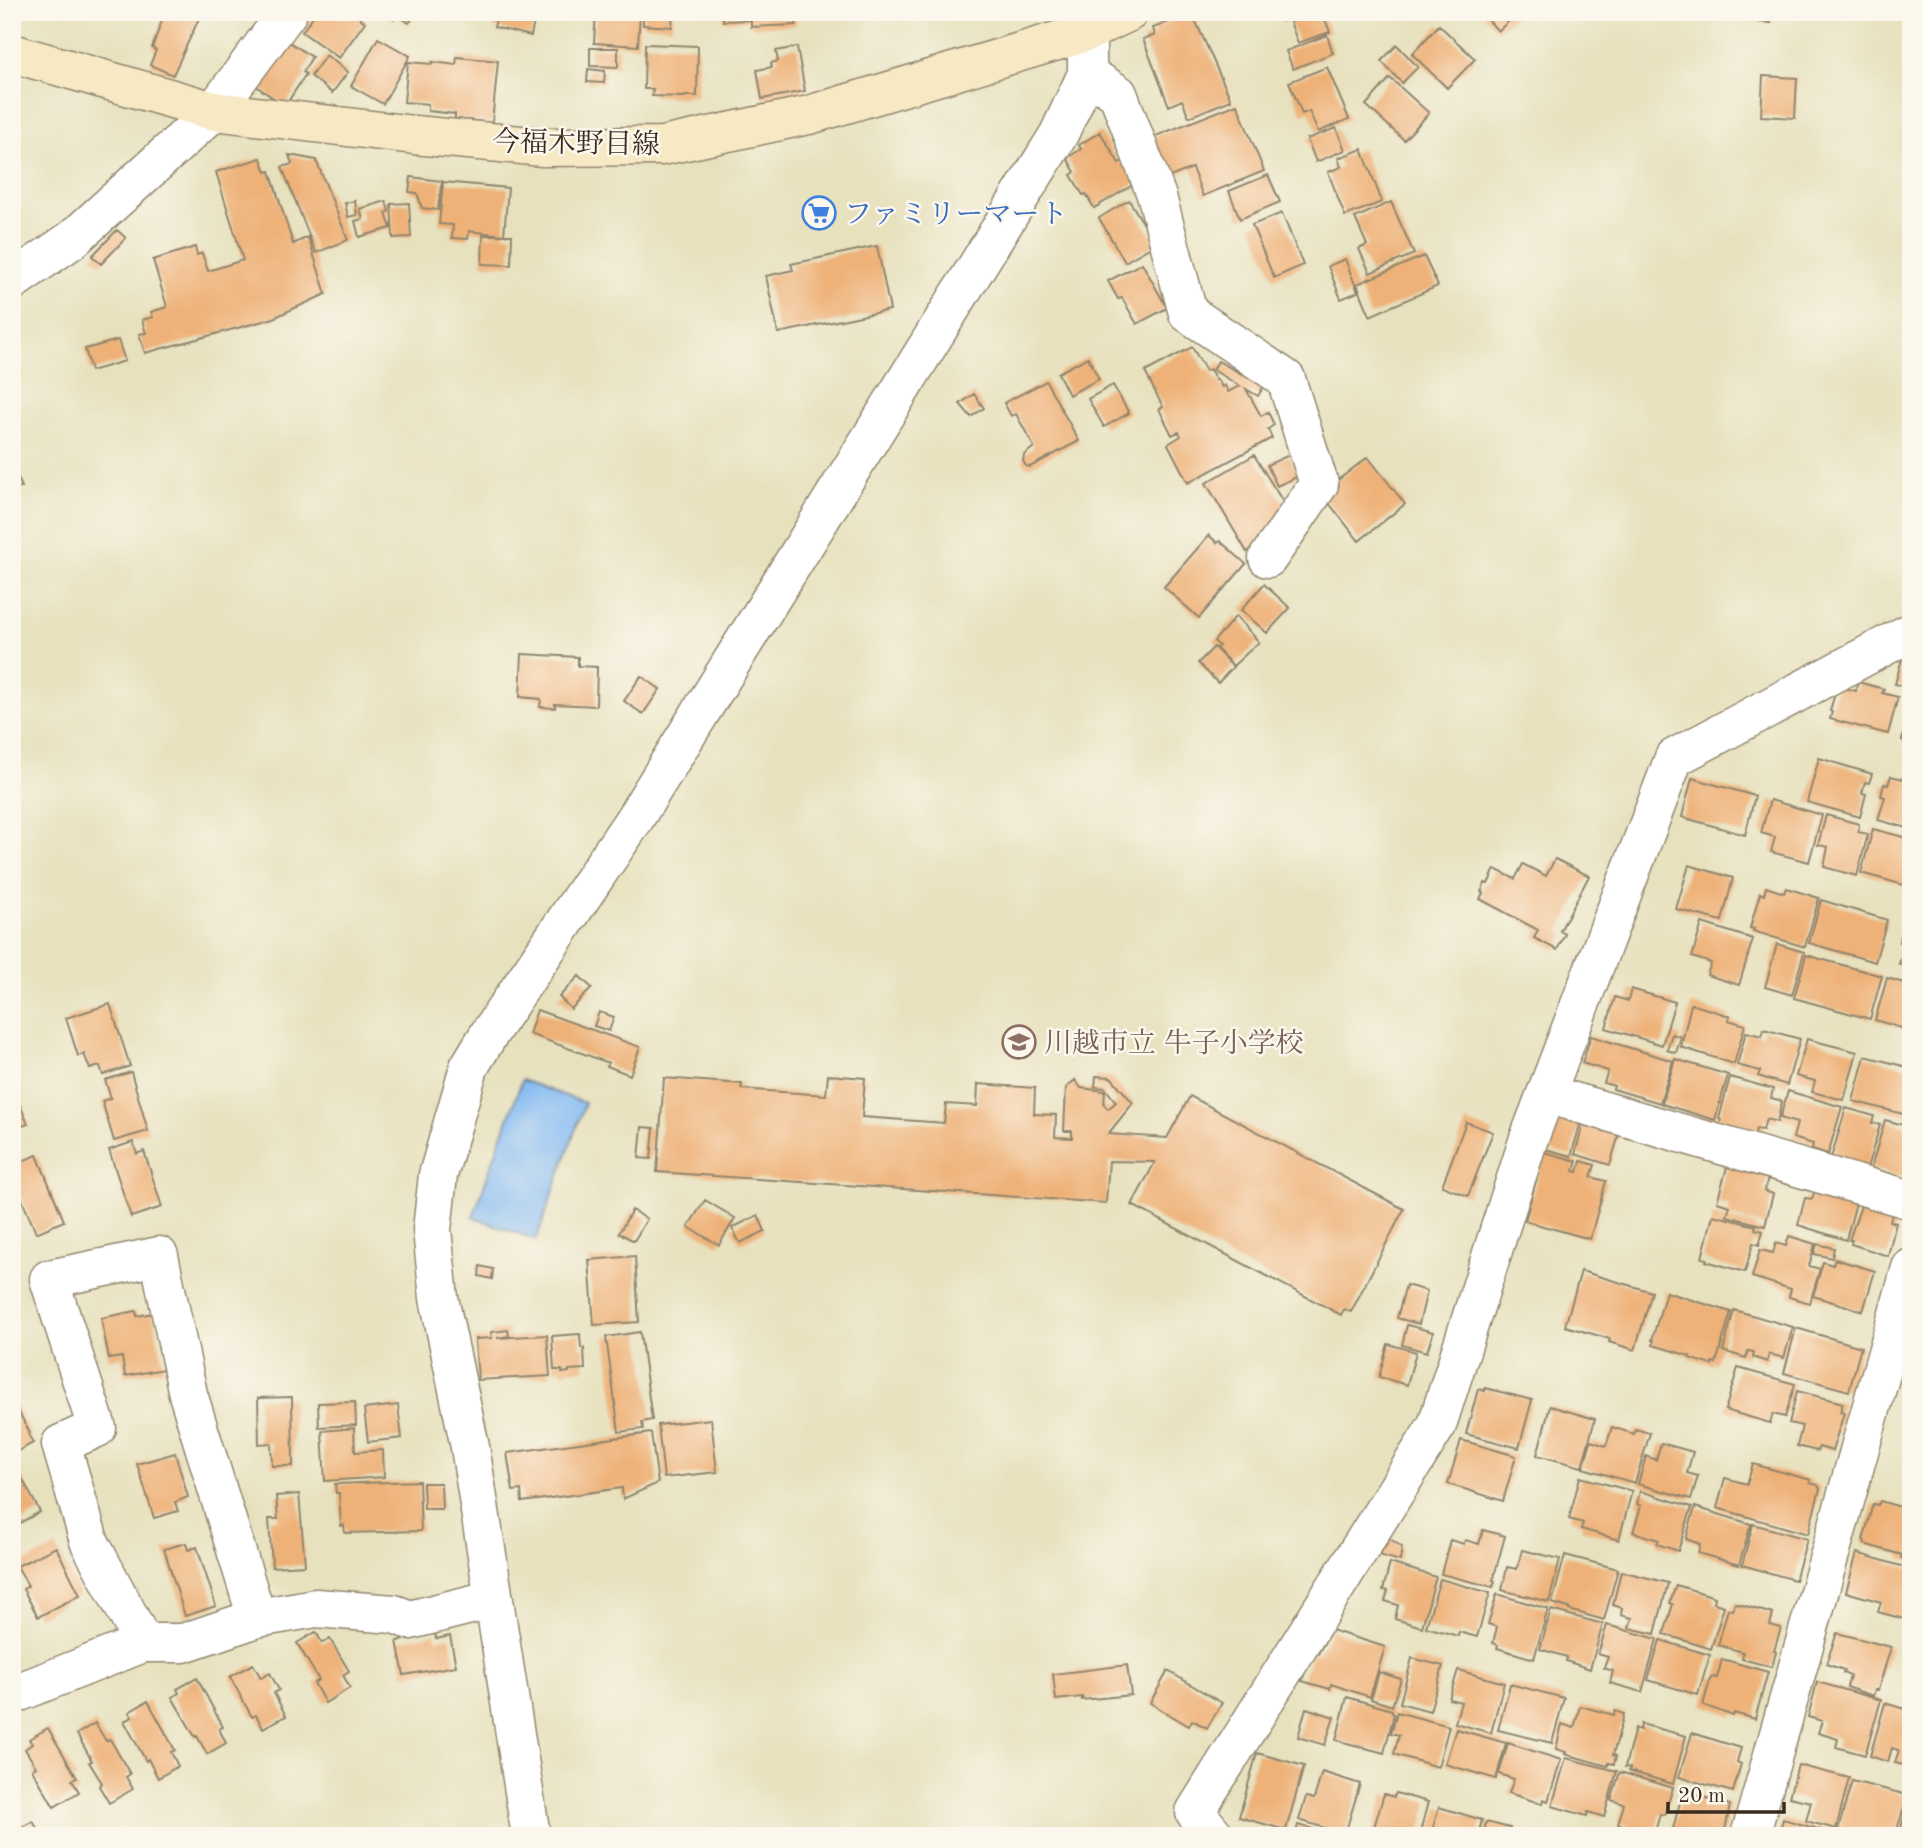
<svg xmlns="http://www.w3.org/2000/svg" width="1923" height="1848" font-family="'Old Standard TT','Noto Serif JP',serif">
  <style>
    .water { fill: #83baf3; stroke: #5f7288; stroke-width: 2 }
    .building { fill: #eeb177 }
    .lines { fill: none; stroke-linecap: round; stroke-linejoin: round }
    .minor-casing { stroke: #91866e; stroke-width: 41 }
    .secondary-casing { stroke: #91866e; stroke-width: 41 }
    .minor { stroke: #fff; stroke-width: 38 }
    .secondary { stroke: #f7e9c3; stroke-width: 38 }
    .labels { text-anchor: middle; stroke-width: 5; stroke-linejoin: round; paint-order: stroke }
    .street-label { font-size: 28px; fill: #3b2a1e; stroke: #fbf7ec }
    .shop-label { font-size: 28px; fill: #366cbe; stroke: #fbf7ec; text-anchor: start }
    .education-label { font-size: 28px; fill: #785e54; stroke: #fbf7ec; text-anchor: start }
  </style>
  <rect width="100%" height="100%" fill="#fbf7ec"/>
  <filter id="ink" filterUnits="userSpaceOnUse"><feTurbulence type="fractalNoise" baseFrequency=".0143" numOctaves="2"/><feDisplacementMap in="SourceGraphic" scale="14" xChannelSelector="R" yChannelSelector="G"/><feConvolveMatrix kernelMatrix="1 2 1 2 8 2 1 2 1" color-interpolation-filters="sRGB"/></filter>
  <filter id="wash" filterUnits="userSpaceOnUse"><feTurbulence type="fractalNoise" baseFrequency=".00686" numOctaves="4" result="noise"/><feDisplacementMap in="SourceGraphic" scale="28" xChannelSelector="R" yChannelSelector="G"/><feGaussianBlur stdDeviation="1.57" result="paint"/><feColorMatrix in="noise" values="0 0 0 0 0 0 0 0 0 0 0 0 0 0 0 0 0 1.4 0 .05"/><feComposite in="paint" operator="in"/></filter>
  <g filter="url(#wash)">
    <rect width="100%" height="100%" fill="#e7e1be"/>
    <!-- water -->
    <path class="water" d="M522,1080L585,1103L536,1240L473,1217Z"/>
    <g id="blocks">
      <!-- building -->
      <path class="building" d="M146,12H202L173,75L150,65L156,50L152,48L162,20Z
        M316,12H352L365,22L339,58L302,32Z
        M384,12H417L409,23L397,15L394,19Z
        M498,12H536L531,36L494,27Z
        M596,12H640L638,46L594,43Z
        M643,12H673L672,27L643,25Z
        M723,12H796V25L751,27V20L723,21Z
        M1278,12H1322L1330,32L1298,43L1289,19L1281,21Z
        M1481,12H1519L1498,31Z
        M1759,12H1773L1771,23L1759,22Z
        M1192,13L1231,100L1189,117L1182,100L1169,106L1143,39L1155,35L1153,28Z
        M1439,25L1475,59L1447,88L1412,54Z
        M1327,35L1333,53L1293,69L1286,51Z
        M378,38L410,56L383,104L351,86Z
        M286,40L312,57L303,72L306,74L285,106L256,86Z
        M645,44L698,46L697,96H685L684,97L652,96L653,89H644Z
        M1397,45L1418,67L1402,83L1381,61Z
        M797,47L805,91L762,99L757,70L772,67L771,63L778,61L776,51Z
        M590,48H618V67L590,66Z
        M326,55L348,72L332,93L311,76Z
        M457,57L498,61L492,123L455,119V114L428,111V104L404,102L408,62L432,64V62L456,65Z
        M1327,67L1349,119L1318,132L1309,111L1302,114L1289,82Z
        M588,69L605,71L604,83L587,82Z
        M1763,76L1797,78L1795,118L1761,116Z
        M1390,78L1429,113L1404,140L1366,105Z
        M1237,104L1264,171L1203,196L1192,168L1165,179L1148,139Z
        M1336,128L1345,150L1316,162L1307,139Z
        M1100,132L1119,163L1123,161L1136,183L1094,208L1086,194L1083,195L1071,175L1075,172L1067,158L1081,149L1079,145Z
        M1362,149L1382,202L1345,216L1328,172L1341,167L1338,158Z
        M289,155L316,160L348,240L316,253L282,167L292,164Z
        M261,158L266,172L270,171L293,244L308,237L326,294L271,319L145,353L139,334L146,333L142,320L153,317L151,312L167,307L153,260L195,247L197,255L202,253L208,271L243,260L216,172Z
        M1268,175L1280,202L1240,219L1229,191Z
        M411,177L442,181L438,210L422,208L417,193L409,192Z
        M443,182L508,188L504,235L469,231L468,239L452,238L453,225L439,224Z
        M1129,200L1156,244L1125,262L1099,218Z
        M355,201L357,215L348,217L345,203Z
        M386,201L389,211L386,213L391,228L359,237L355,221L363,219L360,209Z
        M1391,202L1414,254L1370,273L1359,249L1367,245L1355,218Z
        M409,203L411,237L393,238L391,204Z
        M1282,213L1303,265L1274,278L1252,225Z
        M117,230L126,238L101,264L92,256Z
        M483,235H512L511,265L482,264Z
        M877,246L890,310L778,333L766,276L793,270L791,264Z
        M1424,256L1438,286L1370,316L1357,284Z
        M1345,259L1358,292L1341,299L1328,266Z
        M1142,263L1167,308L1137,324L1122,298L1118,299L1108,281Z
        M118,340L125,361L91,371L85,349Z
        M1192,347L1206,371L1210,369L1216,380L1217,379L1222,387L1225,385L1228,392L1240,386L1213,370L1218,361L1264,386L1258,396L1246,389L1261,416L1268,412L1274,425L1268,429L1272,438L1188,483L1168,444L1181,436L1179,432L1172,435L1159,409L1163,407L1145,372Z
        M1088,357L1099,379L1069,395L1058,373Z
        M1046,381L1079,441L1030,467L1026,466L1023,461L1024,455L1034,447L1016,414L1011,416L1004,403Z
        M1113,385L1129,413L1104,427L1088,399Z
        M974,394L984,408L971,417L960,404Z
        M1254,455L1288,510L1258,545L1247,552L1206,483Z
        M1289,455L1299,476L1277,486L1267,465Z
        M1368,457L1405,504L1359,541L1321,493Z
        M12,465L22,487L12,491Z
        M1209,535L1217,543L1220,541L1246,564L1199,618L1164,587Z
        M1264,584L1290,608L1267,633L1241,610Z
        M1236,616L1259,642L1233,666L1216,648L1219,646L1214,641Z
        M1214,647L1233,667L1218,683L1198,663Z
        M1904,652L1911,654V688L1895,684Z
        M522,654L578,657V666L597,667L596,706L555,704V708L540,707L541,699L520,697Z
        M641,676L660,689L643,714L624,701Z
        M1858,682L1884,689L1882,693L1898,697L1888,734L1830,719L1832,712L1830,711L1837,686L1856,691Z
        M1909,700L1911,701V743L1902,740L1908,718L1904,716Z
        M1819,758L1872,774L1869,783L1865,782L1862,793L1866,794L1860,817L1807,802Z
        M1891,776L1911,781V829L1878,820L1885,797L1881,796L1884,784L1888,785Z
        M1692,778L1755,796L1745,835L1682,817Z
        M1770,800L1822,815L1809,862L1771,852L1775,837L1761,833Z
        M1826,815L1859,824L1858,832L1868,834L1857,876L1824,867L1828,847L1818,845Z
        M1873,829L1911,839V887L1861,873Z
        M1555,859L1589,876L1560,931L1565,934L1557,950L1534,938L1538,930L1480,899L1483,893L1481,892L1485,883L1488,884L1495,869L1515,879L1523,864L1546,876Z
        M1689,865L1733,878L1722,921L1676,909Z
        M1766,887L1784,893L1786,888L1819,898L1805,947L1753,931L1754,929L1750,928L1760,893L1764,895Z
        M1821,900L1887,920L1875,962L1809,943Z
        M1702,923L1753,939L1739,985L1707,975L1711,963L1692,957Z
        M1905,924L1911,925V967L1899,964L1905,944L1899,942Z
        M1777,944L1804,952L1792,995L1765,987Z
        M1806,955L1882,976L1870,1019L1794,998Z
        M579,976L592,988L571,1009L559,997Z
        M1887,978L1911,985V1031L1875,1020Z
        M1631,989L1675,1002L1662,1045L1606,1028L1615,997L1628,1001Z
        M110,1004L130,1066L103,1075L100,1066L90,1069L84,1054L78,1056L66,1018Z
        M1691,1004L1730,1016L1728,1020L1745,1025L1734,1064L1681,1047Z
        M537,1010L640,1047L630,1075L607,1066L609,1063L529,1034Z
        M599,1012L614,1017L609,1031L594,1026Z
        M1764,1029L1800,1039L1787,1085L1758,1076L1760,1071L1737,1065L1746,1032L1762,1036Z
        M1672,1034L1681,1037L1676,1053L1667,1050Z
        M1591,1036L1673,1061L1660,1103L1613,1089L1614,1086L1604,1083L1608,1071L1582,1063Z
        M1807,1039L1857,1052L1844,1100L1812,1092L1815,1081L1796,1076Z
        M1865,1056L1911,1068V1116L1853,1101Z
        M1675,1059L1728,1075L1715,1120L1662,1104Z
        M131,1072L148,1131L114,1141L102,1101L111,1098L105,1080Z
        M828,1075L865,1078L862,1117L944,1123L946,1104L977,1106L978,1084L1035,1088L1034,1114L1056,1115L1055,1137L1072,1138V1131H1064L1066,1088L1075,1080L1081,1088L1105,1091L1104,1105L1108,1109L1116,1102L1105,1088L1095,1087L1096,1076L1111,1077L1133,1103L1108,1134L1167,1138L1190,1096L1404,1209L1351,1312L1344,1309L1341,1315L1132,1205L1155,1162L1109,1161L1106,1203L657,1172L664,1078L742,1084L741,1089L826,1095Z
        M1730,1077L1773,1089L1771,1098L1782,1101L1777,1122L1766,1119L1763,1130L1756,1129L1754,1137L1719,1128L1721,1120L1719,1119Z
        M12,1086L28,1124L12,1130Z
        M1788,1091L1842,1107L1828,1154L1812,1149L1813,1144L1793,1138L1797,1123L1780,1118Z
        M1846,1108L1874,1116L1872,1123L1880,1125L1867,1168L1831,1158Z
        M1567,1114L1582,1118L1571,1156L1545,1149L1556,1118Z
        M1584,1120L1620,1131L1610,1165L1575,1154Z
        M1885,1120L1911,1127V1180L1871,1168Z
        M1466,1122L1493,1132L1468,1196L1442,1186Z
        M642,1127L654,1128L651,1159L639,1158Z
        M133,1142L137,1154L144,1151L162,1207L131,1217L109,1150Z
        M1544,1152L1577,1161L1574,1171L1578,1172L1581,1161L1595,1165L1591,1177L1606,1181L1590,1239L1525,1221Z
        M37,1155L64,1221L36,1233L12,1176V1165Z
        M1729,1160L1770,1172L1764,1191L1773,1194L1765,1226L1727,1216L1730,1206L1717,1202Z
        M1817,1184L1857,1199L1846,1240L1798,1225L1805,1198L1812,1199Z
        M705,1200L735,1218L719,1245L688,1227Z
        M1863,1200L1893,1211L1890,1221L1896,1223L1888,1256L1851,1244L1852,1240H1849Z
        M632,1210L647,1219L634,1241L619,1233Z
        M758,1215L765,1231L740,1243L732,1228Z
        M1713,1215L1756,1226L1755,1229L1763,1231L1759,1245L1753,1243L1745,1272L1706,1261L1707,1259L1702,1258Z
        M1789,1236L1815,1244L1809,1266L1820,1269L1810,1303L1789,1297L1791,1289L1752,1277L1760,1250L1773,1253L1776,1243L1786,1246Z
        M1817,1244L1834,1248L1832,1258L1814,1254Z
        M635,1256L639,1322L594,1325L589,1260Z
        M1835,1259L1875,1271L1863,1311L1813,1296L1823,1262L1833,1265Z
        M480,1266L493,1269L492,1279L479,1276Z
        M1581,1271L1652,1292L1635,1350L1609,1342L1610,1339L1565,1326Z
        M1406,1285L1427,1291L1419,1324L1397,1318Z
        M1666,1292L1731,1312L1716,1363L1712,1362V1365L1689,1358L1690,1356L1653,1345L1654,1340H1652Z
        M1734,1310L1793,1327L1784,1358L1769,1354L1767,1362L1753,1357L1754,1352L1748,1351L1746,1358L1723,1351Z
        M136,1311L137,1316L153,1313L164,1369L125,1376L122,1357L109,1359L101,1318Z
        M1407,1325L1433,1332L1427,1352L1402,1345Z
        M1796,1328L1861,1347L1849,1391L1784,1373Z
        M508,1330L509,1336L497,1338L547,1335L550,1376L478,1380L475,1339L492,1338L491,1332Z
        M640,1332L652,1420L642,1422L643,1429L619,1432L606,1337Z
        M580,1334L581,1348H584L585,1369L569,1370V1372L562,1373V1370H554L552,1336Z
        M1388,1344L1416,1352L1407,1385L1379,1377Z
        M1738,1368L1795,1384L1785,1417L1773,1414L1770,1423L1725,1410Z
        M1485,1388L1532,1400L1519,1448L1466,1434L1478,1389L1485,1391Z
        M1797,1391L1843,1403L1840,1412L1844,1413L1832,1451L1819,1447L1817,1451L1797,1446L1802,1426L1789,1423Z
        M292,1397L293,1466H272L271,1443L259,1444L258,1398Z
        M355,1402L356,1425L319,1427L318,1403Z
        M398,1405L402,1438L368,1442L364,1409Z
        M1550,1406L1595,1419L1582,1467L1537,1455Z
        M16,1407L30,1433L28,1434L33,1443L12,1454V1409Z
        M711,1419L717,1472L664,1478L658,1425Z
        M1612,1427L1634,1434L1635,1429L1650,1433L1635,1483L1583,1468L1591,1441L1606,1446Z
        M354,1428L355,1452L383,1450L384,1477L325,1481L322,1431Z
        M651,1433L658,1483L623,1499L622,1488L522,1502L521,1490L513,1491L507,1453Z
        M1461,1440L1516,1456L1503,1501L1448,1484Z
        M1661,1443L1693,1452L1687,1473L1698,1476L1691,1499L1638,1484L1646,1456L1656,1460Z
        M175,1453L188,1497L175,1502L178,1511L154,1518L137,1464Z
        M1753,1464L1811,1480L1810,1483L1818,1485L1820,1489L1808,1534L1717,1508L1725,1478L1747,1484Z
        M16,1467L40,1512L12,1527V1469Z
        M1580,1477L1632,1491L1619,1540L1581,1529L1583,1523L1569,1519Z
        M419,1481L421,1531L345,1533L344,1525L341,1526L339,1493H336L335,1484Z
        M423,1483H441L442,1509H424Z
        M1640,1491L1692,1507L1678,1551L1657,1544L1659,1540L1633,1532L1641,1506L1637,1504Z
        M299,1494L305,1565L272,1567L269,1519H278L276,1496Z
        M1880,1501L1911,1510V1561L1901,1558L1902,1555L1864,1544L1865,1541L1863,1540L1873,1504L1878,1505Z
        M1695,1507L1751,1524L1739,1565L1698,1553L1700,1544L1686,1539Z
        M1753,1524L1807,1539L1795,1580L1742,1565Z
        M1483,1530L1505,1536L1493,1580L1495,1581L1493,1587L1441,1574L1450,1540L1464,1544L1465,1540L1479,1544Z
        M1390,1539L1402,1547L1400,1561L1379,1555Z
        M186,1543L188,1550L197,1547L216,1606L185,1616L164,1549Z
        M56,1547L80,1595L38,1617L23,1589L28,1586L17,1566Z
        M1522,1550L1560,1559L1549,1602L1502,1590L1507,1567L1517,1569Z
        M1857,1553L1911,1569V1621L1878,1612L1881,1602L1846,1592Z
        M1565,1555L1618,1569L1604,1620L1569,1610V1608L1552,1603Z
        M1390,1563L1436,1577L1422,1627L1395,1619L1398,1605L1385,1601L1388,1591L1383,1590Z
        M1621,1571L1668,1583L1655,1634L1629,1628L1632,1618L1621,1615L1622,1608L1613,1605Z
        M1440,1579L1490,1593L1477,1637L1459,1632L1458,1636L1426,1627Z
        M1676,1585L1715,1597L1714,1603L1724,1606L1711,1649L1664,1634L1673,1604L1670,1603Z
        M1497,1594L1548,1609L1534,1659L1497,1648L1498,1645L1493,1643L1497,1627L1488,1624Z
        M1735,1603L1773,1614L1770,1625L1781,1628L1774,1651L1776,1652L1772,1667L1742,1659L1743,1652L1718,1645L1728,1609L1733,1610Z
        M1551,1610L1603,1624L1590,1669L1566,1661L1567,1657L1540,1649Z
        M1607,1625L1657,1639L1642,1692L1610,1683L1613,1671L1604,1668L1608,1657L1598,1654Z
        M1331,1630L1385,1647L1370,1697L1331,1684L1330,1689L1302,1681L1311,1653L1318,1654Z
        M316,1632L322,1643L330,1639L349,1671L343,1675L350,1688L325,1703L314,1683L319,1680L297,1643Z
        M435,1633L436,1639L450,1636L456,1666L404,1675L397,1641Z
        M1837,1633L1891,1647L1878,1690H1875L1873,1696L1847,1687L1850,1676L1843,1673L1844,1670L1826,1664Z
        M1660,1640L1710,1655L1698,1695L1648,1680Z
        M1412,1658L1443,1666L1430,1711L1400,1703Z
        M1722,1659L1768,1672L1755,1719L1734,1713L1733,1716L1703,1705L1711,1677L1717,1678Z
        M253,1664L261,1678L270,1673L279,1690L274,1693L286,1716L263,1728L256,1715L252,1717L230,1677Z
        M1127,1665L1131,1695L1082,1700V1697L1056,1700L1053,1674Z
        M1458,1670L1504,1683L1491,1733L1455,1723L1461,1702L1449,1699Z
        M1168,1671L1222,1703L1207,1728L1192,1720L1189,1726L1150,1703Z
        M1379,1672L1401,1679L1392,1706L1371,1699Z
        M197,1678L223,1727L219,1729L226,1743L207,1754L197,1736L195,1737L172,1697L179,1693L177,1689Z
        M1817,1682L1881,1700L1865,1755L1836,1747L1838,1739L1818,1733L1822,1721L1808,1717Z
        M1510,1684L1564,1698L1552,1743L1498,1730Z
        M1347,1697L1392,1710V1713L1394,1714L1384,1753L1336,1740Z
        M148,1701L175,1750L171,1752L178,1766L158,1778L148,1759L146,1761L124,1721L132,1717L129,1712Z
        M1885,1703L1911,1711V1767L1895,1763L1899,1750L1892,1748L1888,1762L1870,1756Z
        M1580,1706L1614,1715L1615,1711L1624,1714L1613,1755L1616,1756L1614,1764L1609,1763L1608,1766L1565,1754L1566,1752L1556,1749L1562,1724L1574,1728Z
        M1306,1708L1334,1717L1325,1745L1298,1737Z
        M1397,1712L1449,1726L1438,1767L1394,1754L1399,1735L1391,1733Z
        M95,1723L106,1741L110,1739L130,1774L126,1777L133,1789L109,1803L99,1786L102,1783L89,1762L92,1761L77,1734Z
        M1641,1724L1686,1736L1673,1784L1629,1771L1630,1768L1625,1767L1635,1728L1640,1730Z
        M48,1728L77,1778L72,1780L79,1792L54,1807L32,1769L36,1767L25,1749L32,1744L29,1739Z
        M1456,1729L1506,1743L1496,1779L1445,1764Z
        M1692,1733L1741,1748L1737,1762L1741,1764L1733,1792L1679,1777Z
        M1508,1743L1561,1760L1548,1801L1543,1799L1542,1804L1509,1793L1514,1779L1499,1774Z
        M1257,1753L1304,1766L1286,1830L1239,1817Z
        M1566,1758L1617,1771L1604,1817L1588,1812L1587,1816L1552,1806Z
        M1798,1765L1849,1778L1836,1829L1806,1821L1811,1802L1789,1797Z
        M1322,1772L1360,1784L1345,1834L1299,1820L1306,1797L1314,1799Z
        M1620,1772L1673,1788L1664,1815L1660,1814L1654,1835L1618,1824L1624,1804L1611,1800Z
        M1852,1781L1908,1795L1895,1836H1858L1838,1830Z
        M1683,1791L1730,1805L1724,1836H1671Z
        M1396,1793L1428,1802L1419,1836H1377L1372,1834L1384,1794L1394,1797Z
        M1910,1794L1911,1836H1899Z
        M1439,1807L1482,1820L1478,1836H1435L1431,1834Z
        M14,1812L22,1827L33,1821L41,1836H12V1813Z
        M1783,1819L1839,1835V1836H1778Z
        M1486,1822L1510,1828L1508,1836H1483Z
        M1298,1825L1335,1835V1836H1295Z"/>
    </g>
  </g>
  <g filter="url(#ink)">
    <use href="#blocks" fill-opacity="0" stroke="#91866e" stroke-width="2"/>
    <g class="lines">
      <defs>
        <path id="minor" d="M1087,74L1118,94L1157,197L1188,313L1286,379L1319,484L1268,558
          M12,281L73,239L214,111L288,12
          M1546,1094L1911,1200
          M143,1643L89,1541L61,1444L97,1428L49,1279L159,1256L188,1394L257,1618
          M12,1695L143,1643H183L257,1618L316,1608L394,1614L410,1620L494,1599
          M531,1836L470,1447L439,1298L432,1230L438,1175L459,1102L469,1067L489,1034L635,818L1059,134L1087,74V32
          M1215,1836L1195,1812L1437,1425L1528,1141L1674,758L1911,632
          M1750,1836L1911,1268"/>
        <path id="secondary" d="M12,53L214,111L414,135L543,147L662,146L809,115L1087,32L1129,12"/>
      </defs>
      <!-- minor casing -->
      <use href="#minor" class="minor-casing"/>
      <!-- secondary casing -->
      <use href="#secondary" class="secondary-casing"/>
      <!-- minor -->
      <use href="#minor" class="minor"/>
      <!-- secondary -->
      <use href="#secondary" class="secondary"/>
    </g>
  </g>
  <!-- icons -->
  <defs>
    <symbol id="supermarket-ring" viewBox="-11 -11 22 22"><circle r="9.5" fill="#fbf7ec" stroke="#3f7fe0" stroke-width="1.5"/><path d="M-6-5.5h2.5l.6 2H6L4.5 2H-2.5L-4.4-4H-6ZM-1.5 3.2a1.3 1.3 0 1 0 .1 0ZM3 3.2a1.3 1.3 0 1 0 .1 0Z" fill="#3f7fe0"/></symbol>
    <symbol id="school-ring" viewBox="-11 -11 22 22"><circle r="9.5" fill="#fbf7ec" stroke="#8d6e63" stroke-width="1.5"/><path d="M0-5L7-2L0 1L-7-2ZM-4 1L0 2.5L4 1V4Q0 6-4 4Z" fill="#8d6e63"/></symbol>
  </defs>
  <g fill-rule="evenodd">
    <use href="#supermarket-ring" x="800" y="194" width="38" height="38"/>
    <use href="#school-ring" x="1000" y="1023" width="38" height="38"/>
  </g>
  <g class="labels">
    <!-- street labels -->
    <g class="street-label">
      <text transform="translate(576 142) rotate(1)" y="10">今福木野目線</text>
    </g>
    <!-- shop labels -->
    <g class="shop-label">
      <text x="844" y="223">ファミリーマート</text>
    </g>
    <!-- education labels -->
    <g class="education-label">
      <text x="1044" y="1052">川越市立 牛子小学校</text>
    </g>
  </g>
  <!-- margin -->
  <rect width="1923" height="1848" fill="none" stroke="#fbf7ec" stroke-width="42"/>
  <!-- scale -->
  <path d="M1668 1802v10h116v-10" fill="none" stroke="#3b2a1e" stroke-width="3.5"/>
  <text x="1678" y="1802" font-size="21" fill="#3b2a1e" stroke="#fbf7ec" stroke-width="5" paint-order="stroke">20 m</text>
</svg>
